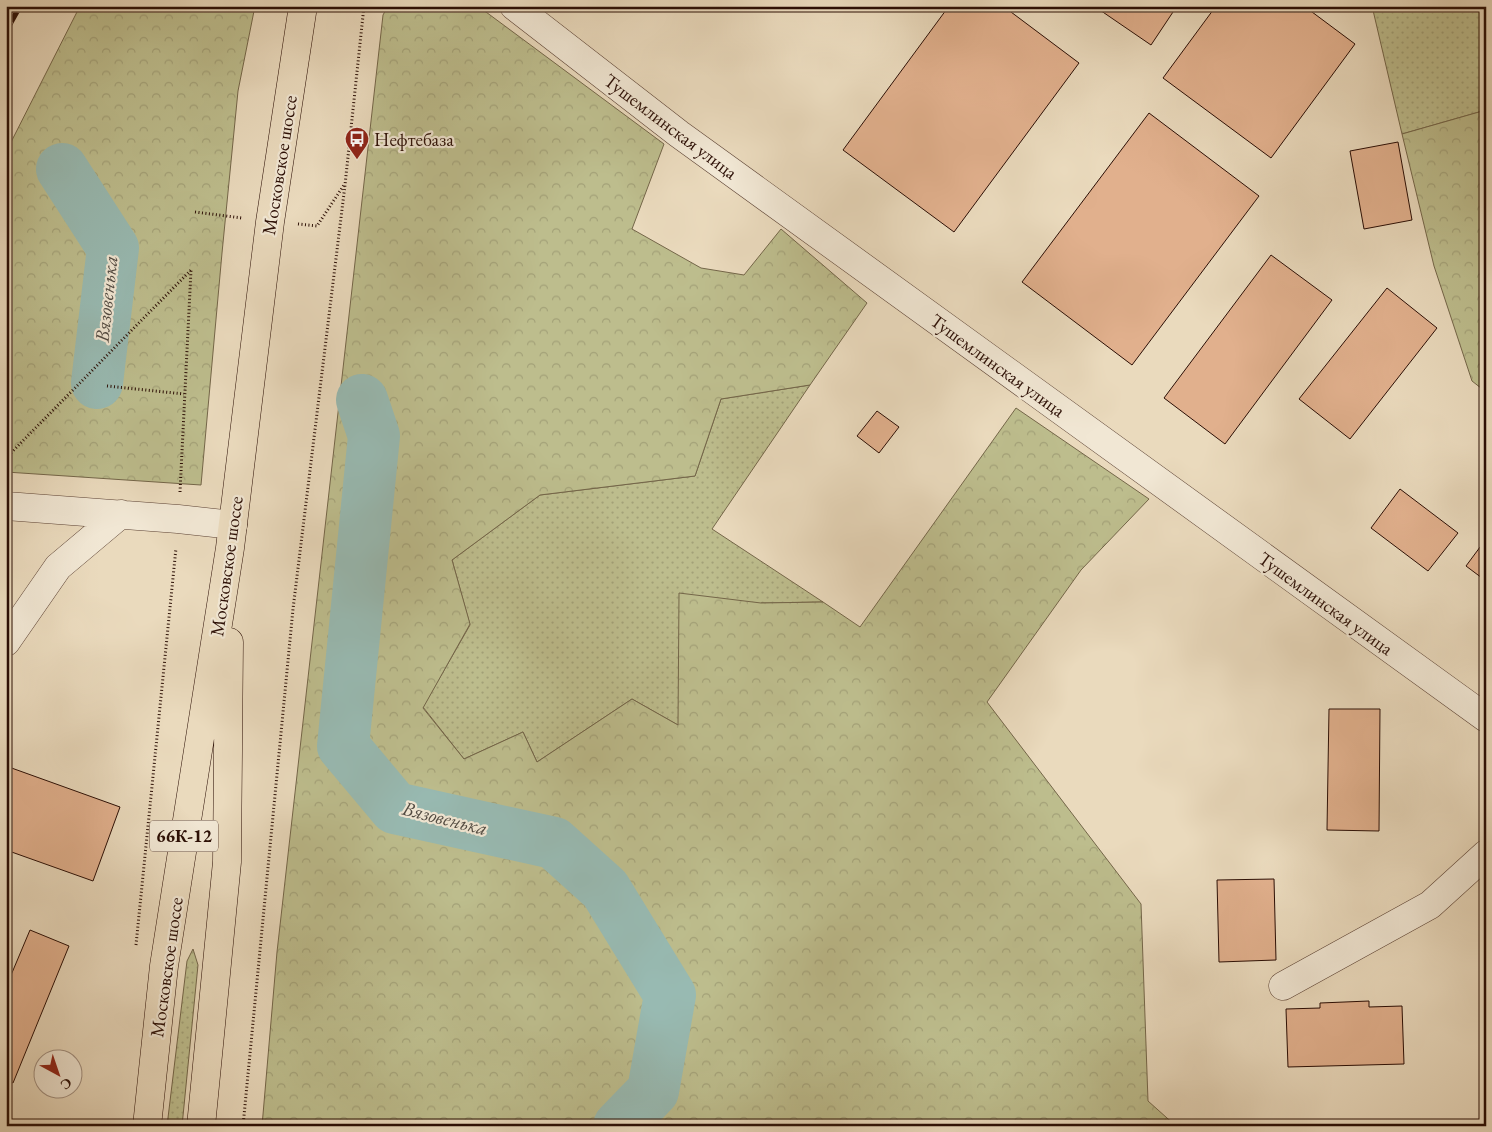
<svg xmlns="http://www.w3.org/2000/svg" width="1492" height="1132" font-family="'EB Garamond',serif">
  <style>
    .grass { fill: url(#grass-dots); stroke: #746649 }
    .forest { fill: url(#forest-crowns); stroke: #746649 }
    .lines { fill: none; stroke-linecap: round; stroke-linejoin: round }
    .river { stroke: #98bab2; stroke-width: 52 }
    .building { fill: #e1b08d; stroke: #2b0e05 }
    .minor-casing { stroke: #5b4133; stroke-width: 29 }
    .major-casing { stroke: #2b0e05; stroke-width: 29 }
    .path { stroke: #2b0e05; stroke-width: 3; stroke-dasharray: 1 2.5; stroke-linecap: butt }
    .minor { stroke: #f1e7d4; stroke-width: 28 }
    .major { stroke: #eadabd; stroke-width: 28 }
    .rail-casing { stroke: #2b0e05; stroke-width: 5.5 }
    .rail { stroke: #f1e7d4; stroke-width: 4; stroke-dasharray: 11; stroke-linecap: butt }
    .labels { text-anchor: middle; stroke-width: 4.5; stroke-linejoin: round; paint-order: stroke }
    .shield { fill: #f1e7d4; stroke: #664f43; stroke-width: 1 }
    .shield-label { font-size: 18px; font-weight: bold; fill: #2b0e05 }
    .street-label { font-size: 19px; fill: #2b0e05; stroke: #f1e7d4 }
    .poi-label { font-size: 19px; fill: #2b0e05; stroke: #f1e7d4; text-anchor: start }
    .water-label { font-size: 20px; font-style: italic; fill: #514a42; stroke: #f1e7d4 }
  </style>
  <defs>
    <pattern id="grass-dots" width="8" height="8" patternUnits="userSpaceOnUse" patternTransform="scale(1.25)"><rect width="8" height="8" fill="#bdbd8d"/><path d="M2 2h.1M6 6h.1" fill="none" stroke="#a3a178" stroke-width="1.8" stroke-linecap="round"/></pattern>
    <pattern id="forest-crowns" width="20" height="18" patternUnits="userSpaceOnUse" patternTransform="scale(1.25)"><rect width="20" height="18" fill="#bdbd8d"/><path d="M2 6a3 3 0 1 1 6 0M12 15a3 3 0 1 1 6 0" fill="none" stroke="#a3a178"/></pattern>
  </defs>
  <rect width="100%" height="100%" fill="#eadabd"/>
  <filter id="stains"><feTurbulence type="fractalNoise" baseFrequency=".004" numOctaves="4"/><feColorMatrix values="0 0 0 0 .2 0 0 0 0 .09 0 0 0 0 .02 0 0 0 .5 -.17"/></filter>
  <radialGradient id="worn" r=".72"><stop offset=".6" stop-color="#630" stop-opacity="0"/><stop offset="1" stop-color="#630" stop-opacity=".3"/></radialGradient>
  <!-- grass -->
  <path class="grass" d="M1372,6H1486V110L1402,134Z
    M810,385L712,529L823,602L761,603L678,725L632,699L537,762L523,732L464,759L423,707L470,625L452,560L540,495L695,476L721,399Z
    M193,949L198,965L182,1126H167L187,961Z"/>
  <!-- forest -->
  <path class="forest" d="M80,6H255L238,91L222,253L201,485L6,472V152Z
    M388,6H473L486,12L664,144L632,229L701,268L744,275L781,229L867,303L810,385L721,399L695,476L540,495L452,560L470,624L423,708L464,759L523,732L537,762L632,699L678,725L679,593L761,603L823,602L860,627L1016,408L1149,499L1081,570L987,702L1141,904L1148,1101L1176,1126H830L823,1124L821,1126H262L277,952L383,15Z
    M1486,110V392L1472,381L1434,266L1402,134Z"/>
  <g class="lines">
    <!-- river -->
    <path class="river" d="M62,169L113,248L97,383
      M362,400L374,436L343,746L395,808L554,843L605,889L670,995L653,1091L619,1126"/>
  </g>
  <!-- building -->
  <path class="building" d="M949,6H1003L1079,63L954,232L843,150Z
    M1094,6H1177L1151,45Z
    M1216,6H1304L1355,44L1271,158L1163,78Z
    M1149,113L1259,196L1132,365L1022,282Z
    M1398,142L1412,220L1364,229L1350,151Z
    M1271,255L1332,300L1225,444L1164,398Z
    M1387,288L1437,328L1350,439L1299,399Z
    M877,411L899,427L879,453L857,436Z
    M1400,489L1458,533L1428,571L1371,528Z
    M1486,539V581L1466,566Z
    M1329,709H1380L1379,831L1327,830Z
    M6,766L120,807L93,881L6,850Z
    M1274,879L1276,960L1219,962L1217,880Z
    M30,930L69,946L13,1083L6,1080V987Z
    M1369,1001V1007L1402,1006L1404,1064L1288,1067L1286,1009L1320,1008V1003Z"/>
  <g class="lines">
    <defs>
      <path id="minor" d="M514,6L679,134L1486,718
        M6,506L178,519L233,525
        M6,642L58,567L121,514
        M1283,986L1430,905L1486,854"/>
      <path id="major" d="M147,1126L164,966L230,548L270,222L303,6
        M201,1126L227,862L229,642"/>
    </defs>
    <!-- minor casing -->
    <use href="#minor" class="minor-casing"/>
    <!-- major casing -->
    <use href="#major" class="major-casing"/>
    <!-- path -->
    <path class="path" d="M195,212L242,218
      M298,224L317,226L344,185
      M107,386L184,394
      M6,458L191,270
      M180,492L191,270
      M136,945L176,548
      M243,1126L293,609L345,185L364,6"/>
    <!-- minor -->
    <use href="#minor" class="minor"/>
    <!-- major -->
    <use href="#major" class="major"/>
    <defs>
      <path id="rail" d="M6,31L20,6"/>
    </defs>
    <!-- rail casing -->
    <use href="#rail" class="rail-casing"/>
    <!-- rail -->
    <use href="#rail" class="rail"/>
  </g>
  <!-- icons -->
  <defs>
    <symbol id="bus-pin" viewBox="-11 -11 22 30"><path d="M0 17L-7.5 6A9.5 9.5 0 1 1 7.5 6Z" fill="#8f2418" stroke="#f1e7d4"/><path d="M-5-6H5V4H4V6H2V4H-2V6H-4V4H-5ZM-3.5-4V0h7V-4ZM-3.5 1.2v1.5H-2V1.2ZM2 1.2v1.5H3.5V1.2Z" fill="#fff"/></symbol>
  </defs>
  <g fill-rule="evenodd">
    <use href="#bus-pin" x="343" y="125" width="28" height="38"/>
  </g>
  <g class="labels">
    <!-- shield labels -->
    <rect class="shield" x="150" y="820.5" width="68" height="31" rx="4"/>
    <g class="shield-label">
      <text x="184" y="842">66К-12</text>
    </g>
    <!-- street labels -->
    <g class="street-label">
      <text transform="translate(671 126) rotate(37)" y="7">Тушемлинская улица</text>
      <text transform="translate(279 165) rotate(-81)" y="7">Московское шоссе</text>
      <text transform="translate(998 365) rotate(36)" y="7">Тушемлинская улица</text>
      <text transform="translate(226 566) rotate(-82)" y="7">Московское шоссе</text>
      <text transform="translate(1326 603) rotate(36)" y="7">Тушемлинская улица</text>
      <text transform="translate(166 967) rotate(-82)" y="7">Московское шоссе</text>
    </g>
    <!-- poi labels -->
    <g class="poi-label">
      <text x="374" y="146">Нефтебаза</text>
    </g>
    <!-- water labels -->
    <g class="water-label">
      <text transform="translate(106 299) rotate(-84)" y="7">Вязовенька</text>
      <text transform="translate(445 818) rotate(14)" y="7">Вязовенька</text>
    </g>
  </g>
  <!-- margin -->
  <rect width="1492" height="1132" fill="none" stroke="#eadabd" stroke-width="25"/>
  <rect x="8" y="8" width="1477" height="1117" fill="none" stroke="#2b0e05" stroke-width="2.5"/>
  <rect x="12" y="12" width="1467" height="1107" fill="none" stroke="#2b0e05"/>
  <!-- north arrow -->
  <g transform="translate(58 1074) rotate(140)"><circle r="24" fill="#f1e7d4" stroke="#a29081"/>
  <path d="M0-4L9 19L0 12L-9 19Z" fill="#8f2418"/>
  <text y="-8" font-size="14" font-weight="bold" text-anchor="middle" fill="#2b0e05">С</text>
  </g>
  <rect width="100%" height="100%" filter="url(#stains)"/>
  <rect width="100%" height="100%" fill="url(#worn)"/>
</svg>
